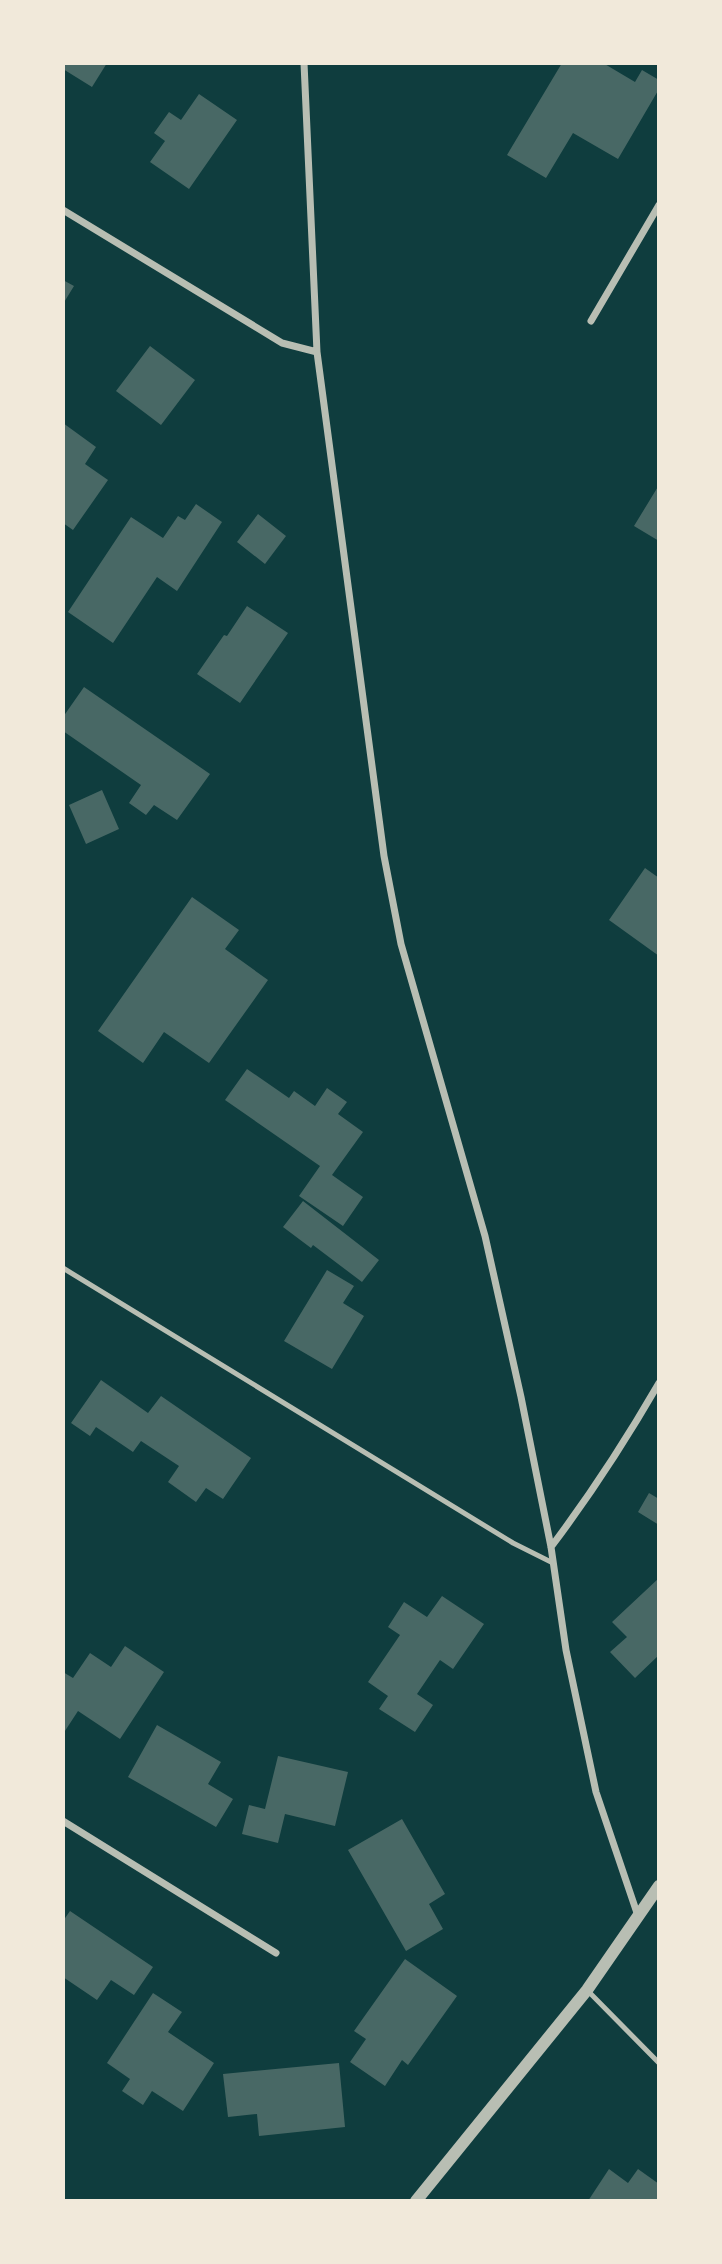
<svg xmlns="http://www.w3.org/2000/svg" width="722" height="2264" font-family="'PT Sans',sans-serif">
  <style>
    .building { fill: #486865 }
    .lines { fill: none; stroke-linecap: round; stroke-linejoin: round }
    .service { stroke: #b8beb3; stroke-width: 5 }
    .minor { stroke: #b8beb3; stroke-width: 7 }
    .tertiary { stroke: #b8beb3; stroke-width: 12 }
  </style>
  <rect width="100%" height="100%" fill="#0f3d3e"/>
  <!-- building -->
  <path class="building" d="M65,63H107L92,87L63,69Z
    M562,63H603L635,82L642,70L659,80V89L618,159L573,133L546,178L507,155Z
    M199,94L237,120L189,189L150,162L165,141L154,133L169,112L181,120Z
    M63,280L74,286L63,304Z
    M150,346L195,380L161,425L116,391Z
    M63,423L96,447L85,464L108,480L73,530L63,523Z
    M659,485V541L634,526Z
    M196,504L222,522L177,591L157,577L113,643L68,612L131,517L163,538L178,516L185,520Z
    M258,514L286,536L265,564L237,542Z
    M247,606L288,633L240,703L197,674L224,635L227,636Z
    M84,687L210,774L177,820L154,805L146,815L129,803L141,785L63,731V717Z
    M102,790L119,829L86,844L69,805Z
    M645,868L659,878V956L609,920Z
    M192,897L239,930L225,949L268,980L209,1063L164,1032L143,1063L98,1031Z
    M247,1069L289,1098L294,1091L315,1106L327,1088L347,1102L338,1114L363,1132L332,1175L363,1197L343,1226L299,1196L320,1166L225,1100Z
    M303,1201L379,1260L362,1282L313,1245L311,1248L283,1227Z
    M327,1270L354,1286L343,1303L364,1316L332,1369L284,1341Z
    M101,1380L148,1413L161,1396L251,1458L223,1499L206,1488L196,1502L168,1482L179,1466L141,1441L133,1452L96,1427L90,1436L71,1423Z
    M649,1493L659,1499V1525L638,1512Z
    M659,1578V1655L635,1678L610,1652L627,1637L612,1622Z
    M442,1596L484,1624L453,1669L440,1660L417,1694L433,1705L415,1732L379,1709L388,1696L368,1682L400,1635L388,1627L404,1602L427,1617Z
    M125,1646L164,1672L120,1739L78,1711L63,1734V1672L73,1678L90,1653L111,1667Z
    M157,1725L221,1762L208,1784L233,1799L216,1827L128,1777Z
    M278,1756L348,1772L335,1826L285,1814L278,1843L242,1834L249,1805L265,1809Z
    M402,1819L445,1894L429,1904L443,1929L406,1951L348,1850Z
    M70,1911L153,1967L134,1995L111,1980L97,2000L63,1977V1921Z
    M405,1959L457,1996L408,2065L402,2060L385,2086L350,2062L366,2039L354,2031Z
    M153,1993L182,2012L168,2032L214,2063L183,2111L152,2091L143,2105L122,2091L130,2079L107,2063Z
    M339,2063L345,2127L259,2136L257,2114L228,2117L223,2074Z
    M609,2169L628,2183L638,2169L659,2184V2201H588Z"/>
  <g class="lines">
    <!-- service -->
    <path class="service" d="M63,1268L513,1543L553,1563
      M587,1990L659,2063"/>
    <!-- minor -->
    <path class="minor" d="M304,63L317,352
      M63,210L282,343L317,352L384,856L401,944L485,1236L521,1397L551,1547L566,1650L596,1792L638,1916
      M591,321L659,205
      M551,1547C591,1494 626,1440 659,1383
      M63,1821L276,1953"/>
    <!-- tertiary -->
    <path class="tertiary" d="M416,2201L587,1990L659,1886"/>
  </g>
  <!-- border -->
  <rect width="722" height="2264" fill="none" stroke="#f1e9da" stroke-width="130"/>
</svg>
